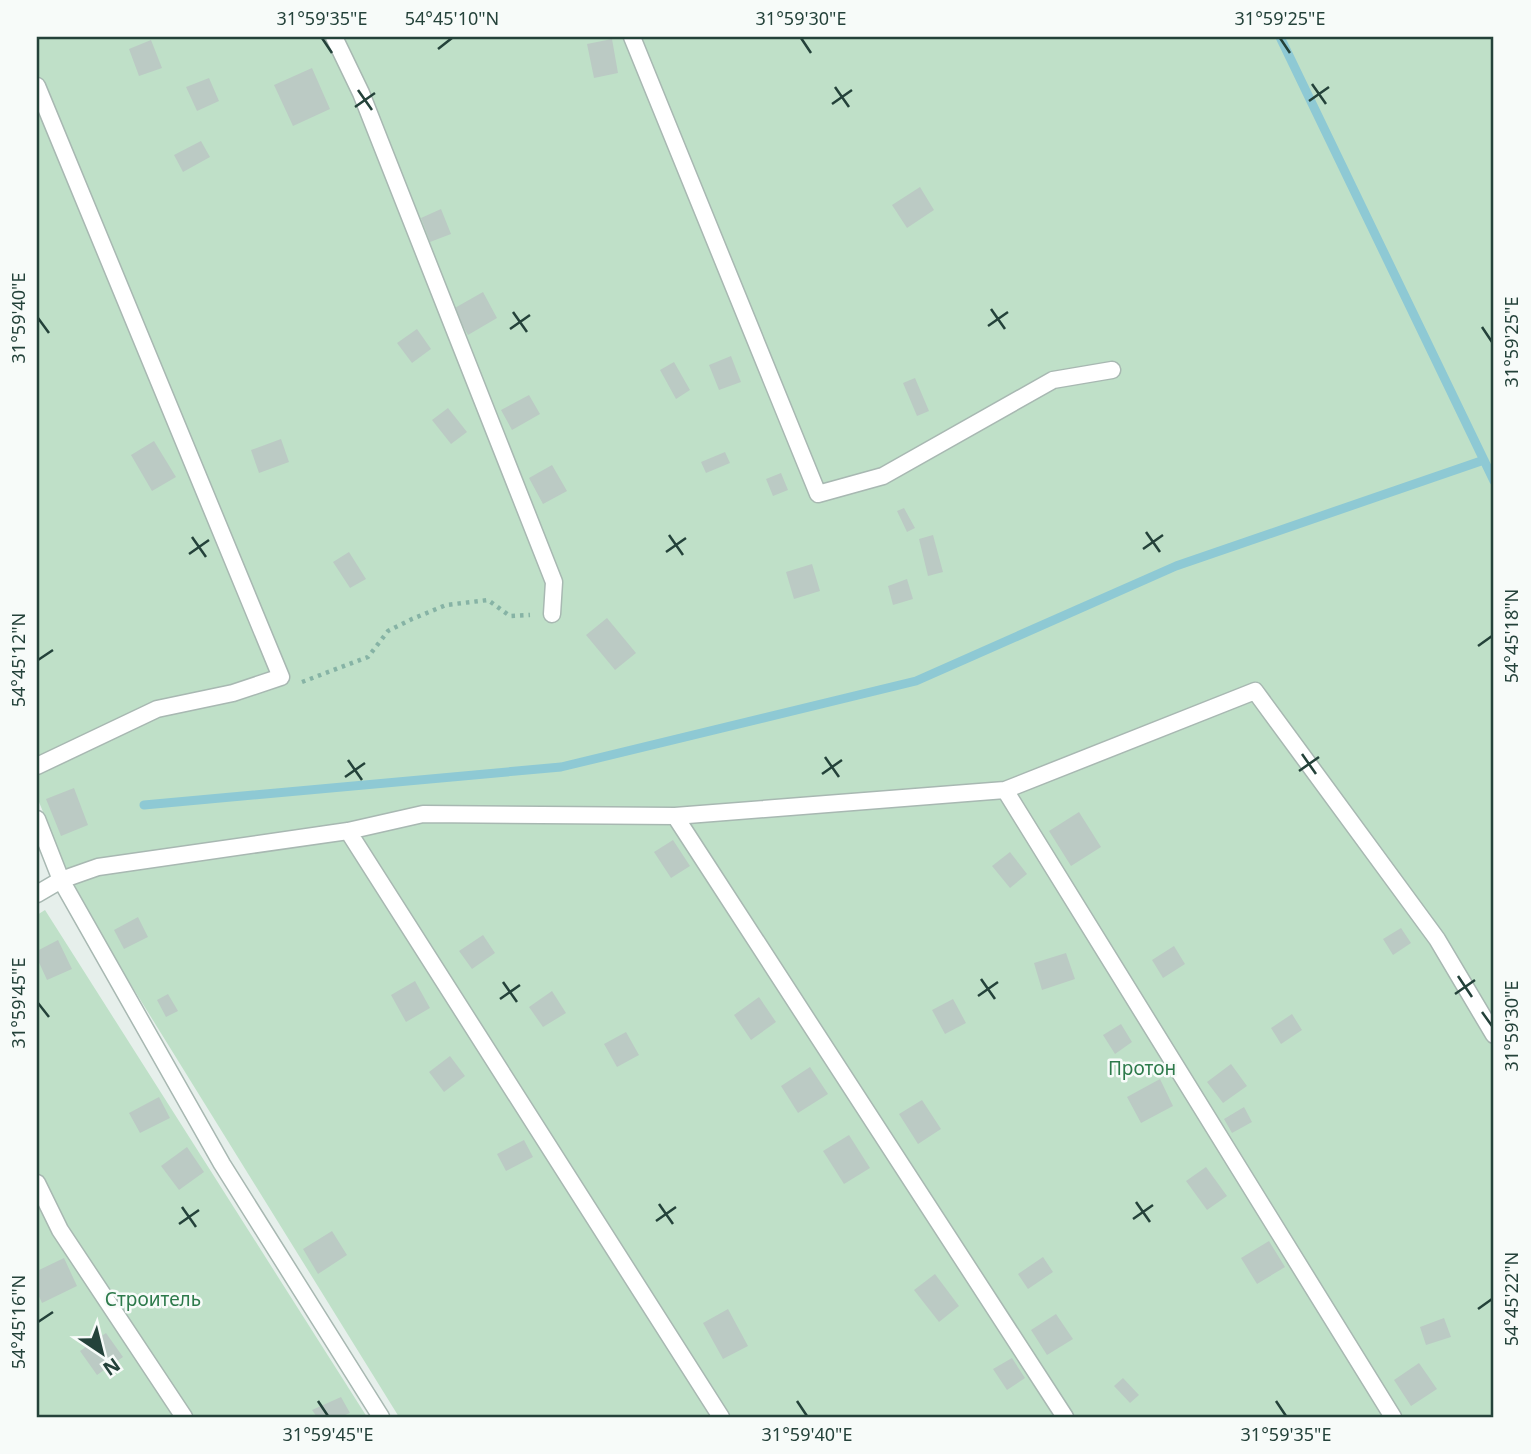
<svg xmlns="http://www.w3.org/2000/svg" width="1531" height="1454" font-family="'Noto Sans',sans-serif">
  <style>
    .green { fill: #bfe0c8 }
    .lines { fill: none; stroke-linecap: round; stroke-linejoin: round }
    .stream { stroke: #8ec9d4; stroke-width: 9 }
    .building { fill: #bbcac4 }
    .lane-casing { stroke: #a8b8b2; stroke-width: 19 }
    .path { stroke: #86b3a5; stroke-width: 4.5; stroke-dasharray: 3.5 5; stroke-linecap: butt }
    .lane { stroke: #fff; stroke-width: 16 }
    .ticks { fill: none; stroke: #24423a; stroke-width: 2.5 }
    .labels { text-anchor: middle; stroke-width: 5; stroke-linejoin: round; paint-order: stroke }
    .park-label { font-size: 19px; fill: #2d7a4b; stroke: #f7fbf9 }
    .neatline { fill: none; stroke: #24423a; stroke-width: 2.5 }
    .ticks-label { font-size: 18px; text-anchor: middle; fill: #24423a }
  </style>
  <rect width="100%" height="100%" fill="#e6efeb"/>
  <!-- green -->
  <path class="green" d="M37,37H1494V1417H399L79,901L37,797Z
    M45,910L367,1417H37V915Z"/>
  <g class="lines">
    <!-- stream -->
    <path class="stream" d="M1280,37L1494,481
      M144,805L561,767L916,681L1176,566L1484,460"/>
  </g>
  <!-- building -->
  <path class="building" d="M612,39L618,73L594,78L587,44Z
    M151,40L162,68L139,76L129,49Z
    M312,68L330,109L293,126L274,85Z
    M209,78L219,101L197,111L186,87Z
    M201,141L210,157L183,172L174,155Z
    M920,187L934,210L907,228L892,205Z
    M441,209L451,234L430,242L421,218Z
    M483,292L497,318L468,335L453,309Z
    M417,329L431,349L412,363L397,343Z
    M731,356L741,382L719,390L709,365Z
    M674,362L690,390L676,399L660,370Z
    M915,378L929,411L917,416L903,383Z
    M529,395L540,414L512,430L501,410Z
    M448,408L467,432L451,444L432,420Z
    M281,439L289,462L259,473L251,450Z
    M154,441L176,477L152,491L131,455Z
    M725,452L730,463L706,473L701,462Z
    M552,465L567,491L543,504L529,478Z
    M781,473L788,490L773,496L766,479Z
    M904,508L915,528L907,532L897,511Z
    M933,535L943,572L928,576L919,539Z
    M349,552L366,579L350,588L333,562Z
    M812,564L820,591L794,599L786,572Z
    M907,579L913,599L893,605L888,586Z
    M607,618L636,653L615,670L586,635Z
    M74,788L88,825L61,836L46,799Z
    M1079,812L1101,847L1071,866L1049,831Z
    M673,840L690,866L671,878L654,852Z
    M1010,852L1027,874L1010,888L992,866Z
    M138,917L148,937L124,949L114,930Z
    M1401,928L1411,943L1393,955L1383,939Z
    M483,935L495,953L472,969L459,951Z
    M58,940L72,969L47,980L37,958V951Z
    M1174,946L1185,964L1163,978L1152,960Z
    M1066,953L1075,979L1042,990L1034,963Z
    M415,981L430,1008L406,1022L391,995Z
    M552,991L566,1013L543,1027L529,1007Z
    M168,994L178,1011L166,1017L157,1000Z
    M759,997L776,1022L751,1040L734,1015Z
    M953,999L966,1023L945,1034L932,1010Z
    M1292,1014L1302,1030L1281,1044L1271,1028Z
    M1121,1024L1132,1042L1115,1054L1103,1035Z
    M626,1032L639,1055L617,1067L604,1044Z
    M450,1056L465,1076L444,1092L429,1072Z
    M1231,1064L1247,1086L1223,1103L1207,1082Z
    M810,1067L828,1094L798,1113L781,1086Z
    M1160,1079L1173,1106L1141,1123L1127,1097Z
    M159,1097L170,1118L140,1133L129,1113Z
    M922,1100L941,1129L918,1144L899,1114Z
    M1244,1107L1252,1122L1232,1133L1224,1119Z
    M849,1135L870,1168L844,1184L823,1151Z
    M524,1140L533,1157L506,1171L497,1154Z
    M187,1147L204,1172L179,1190L161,1166Z
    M1206,1167L1227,1196L1207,1210L1186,1181Z
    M332,1231L347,1255L318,1274L303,1249Z
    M1269,1241L1285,1267L1257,1284L1241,1258Z
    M1043,1257L1053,1272L1028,1289L1018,1274Z
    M64,1258L77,1286L42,1303L37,1292V1271Z
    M935,1274L959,1306L939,1322L914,1290Z
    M728,1309L748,1346L723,1359L703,1323Z
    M1056,1314L1073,1339L1047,1355L1031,1330Z
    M1444,1318L1451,1337L1426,1345L1420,1327Z
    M106,1333L123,1357L97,1375L80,1351Z
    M1012,1358L1025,1378L1007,1390L993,1369Z
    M1419,1363L1437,1389L1411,1406L1394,1380Z
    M1123,1378L1139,1395L1130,1403L1114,1386Z
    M341,1397L350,1413L340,1417H317L312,1410Z"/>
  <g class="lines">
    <defs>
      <path id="lane" d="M334,37L361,93L554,582L552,614
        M632,37L818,494L883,476L1053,380L1112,370
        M37,86L281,677L233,693L157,709L37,766
        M675,816L1065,1417
        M37,819L61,880L222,1164L381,1417
        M348,831L721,1417
        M37,894L61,880L98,867L348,831L423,814L675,816L1005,790
        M37,1183L60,1230L184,1417
        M1393,1417L1005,790L1255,691L1437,939L1494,1035"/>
    </defs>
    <!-- lane casing -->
    <use href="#lane" class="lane-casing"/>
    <!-- path -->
    <path class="path" d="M302,682L368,657L388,631L412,619L446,605L488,600L510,616L530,615"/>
    <!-- lane -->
    <use href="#lane" class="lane"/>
  </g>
  <!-- ticks -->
  <path class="ticks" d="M322,38L332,53M801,38L811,53M1280,38L1290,53M438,49L452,38M1312,84L1326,104M835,87L849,107M358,90L372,110M1309,101L1329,87M832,104L852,90M355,107L375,93M991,309L1005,329M513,312L527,332M38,318L49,333M988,326L1008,312M1482,327L1492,342M510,329L530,315M1146,532L1160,552M669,535L683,555M192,537L206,557M1143,549L1163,535M666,552L686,538M189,554L209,540M1478,646L1492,636M38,660L53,650M1302,754L1316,774M825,757L839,777M348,760L362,780M1299,771L1319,757M822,774L842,760M345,777L365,763M1458,976L1472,997M981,979L995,999M503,982L517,1002M1455,994L1475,980M978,996L998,982M500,999L520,985M38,1003L49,1017M1482,1012L1492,1026M1136,1202L1150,1222M659,1204L673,1224M182,1207L196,1227M1133,1219L1153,1205M656,1221L676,1207M179,1224L199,1210M1478,1309L1492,1299M38,1322L53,1312M318,1401L328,1416M797,1401L807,1416M1276,1401L1286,1416"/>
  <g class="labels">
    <!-- park labels -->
    <g class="park-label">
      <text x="1142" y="1075">Протон</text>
      <text x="153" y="1306">Строитель</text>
    </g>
  </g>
  <!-- border -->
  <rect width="1531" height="1454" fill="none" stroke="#f7fbf9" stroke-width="77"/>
  <!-- north arrow -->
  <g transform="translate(102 1353) rotate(145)" stroke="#f7fbf9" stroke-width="5" paint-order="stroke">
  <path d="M0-5L12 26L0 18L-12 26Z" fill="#24423a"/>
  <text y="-10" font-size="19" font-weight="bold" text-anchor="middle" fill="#24423a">N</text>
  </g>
  <rect x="38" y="38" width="1454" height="1378" class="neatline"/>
  <g class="ticks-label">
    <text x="322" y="25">31°59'35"E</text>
    <text x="452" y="25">54°45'10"N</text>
    <text x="801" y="25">31°59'30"E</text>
    <text x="1280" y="25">31°59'25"E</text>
    <text transform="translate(19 318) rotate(-90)" y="6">31°59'40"E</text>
    <text transform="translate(1512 342) rotate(-90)" y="6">31°59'25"E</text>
    <text transform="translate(1512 636) rotate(-90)" y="6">54°45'18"N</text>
    <text transform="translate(19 660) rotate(-90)" y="6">54°45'12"N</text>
    <text transform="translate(19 1003) rotate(-90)" y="6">31°59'45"E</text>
    <text transform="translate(1512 1026) rotate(-90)" y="6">31°59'30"E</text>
    <text transform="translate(1512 1299) rotate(-90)" y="6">54°45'22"N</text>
    <text transform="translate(19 1322) rotate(-90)" y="6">54°45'16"N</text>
    <text x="328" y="1441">31°59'45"E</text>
    <text x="807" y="1441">31°59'40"E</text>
    <text x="1286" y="1441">31°59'35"E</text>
  </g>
</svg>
